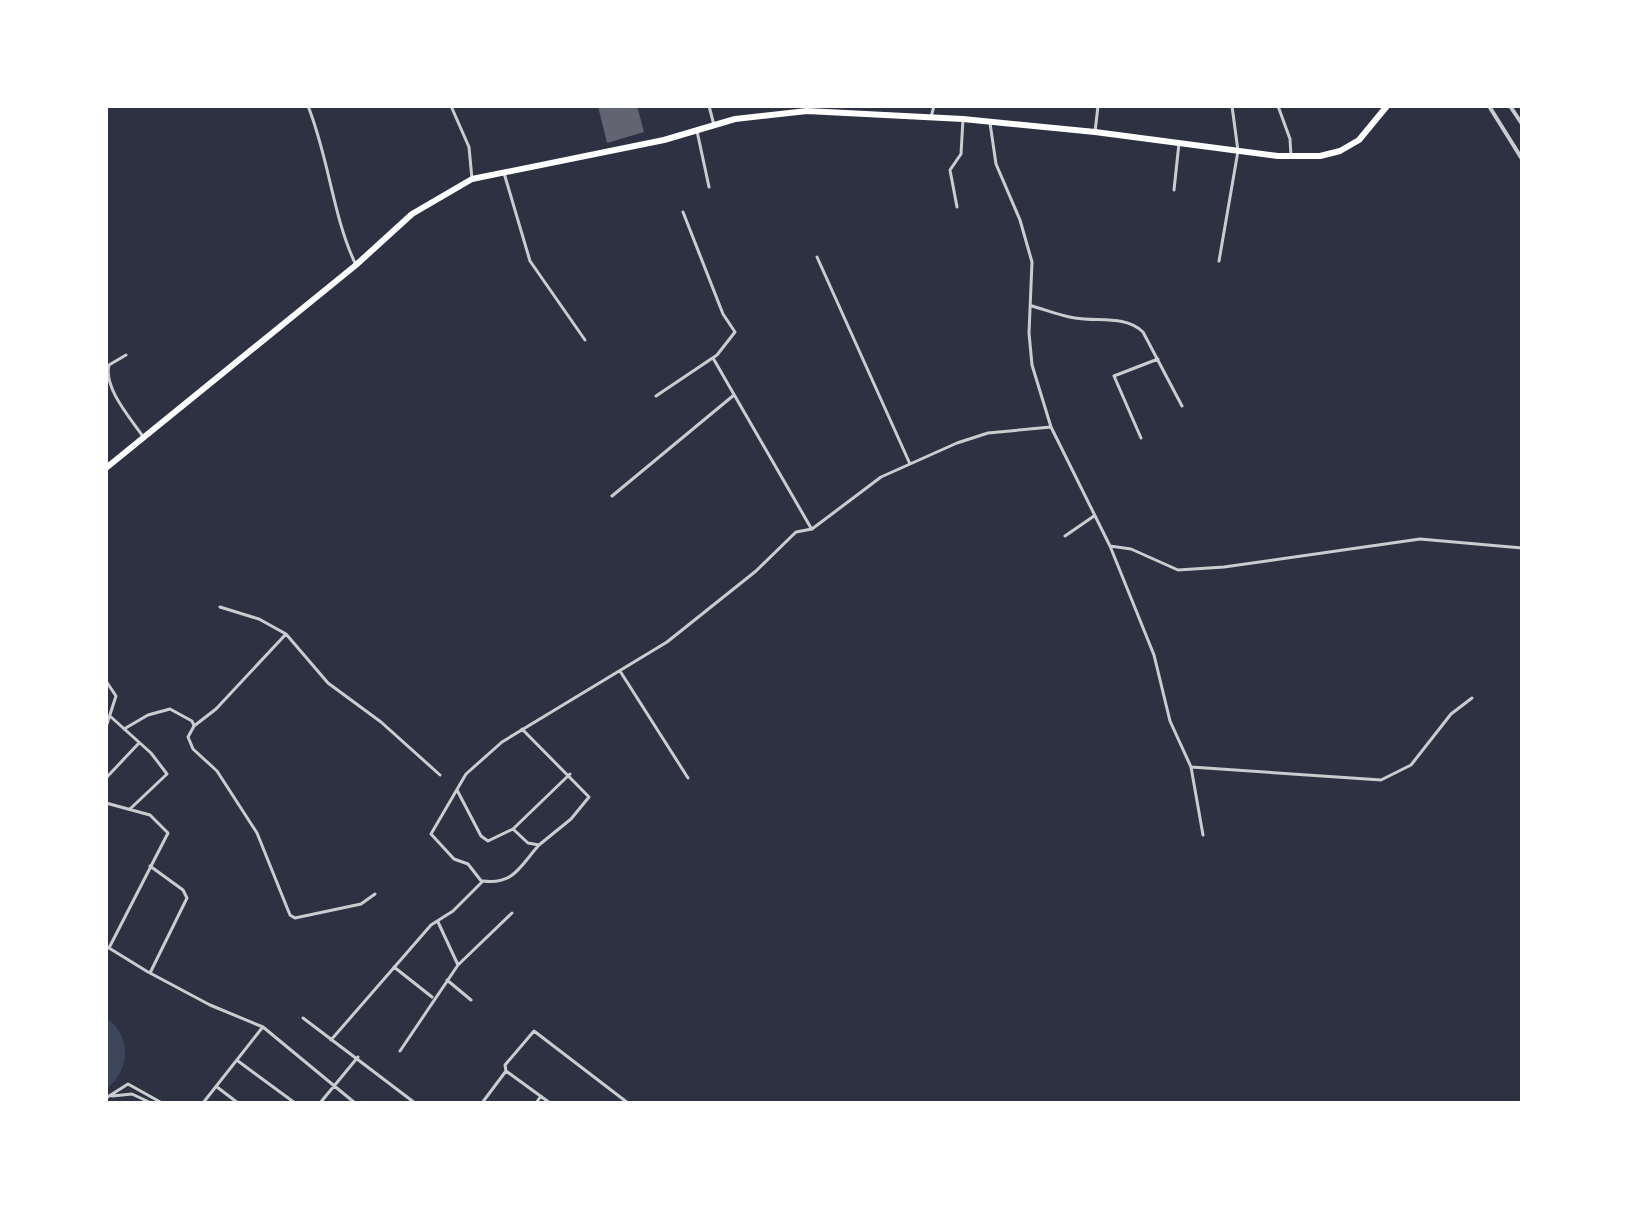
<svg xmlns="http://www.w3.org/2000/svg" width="1628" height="1209" font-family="'DejaVu Sans',sans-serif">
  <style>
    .green { fill: #3c4559 }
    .building { fill: #626471 }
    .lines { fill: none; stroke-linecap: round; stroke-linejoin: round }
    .minor { stroke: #caccd0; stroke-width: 3 }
    .tertiary { stroke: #caccd0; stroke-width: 4 }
    .trunk { stroke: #fff; stroke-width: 6 }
  </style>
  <rect width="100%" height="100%" fill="#2d3142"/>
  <!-- green -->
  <path class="green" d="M106,1018C133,1036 130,1071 106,1089Z"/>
  <!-- building -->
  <path class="building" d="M598,106H637L644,132L607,143Z"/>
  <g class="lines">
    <!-- minor -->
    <path class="minor" d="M308,106C329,158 333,218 356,265
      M451,106L469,147L472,179
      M709,106L714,125
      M1278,106L1290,139L1291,156
      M931,117L934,106
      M990,123L996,164L1020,220L1032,262L1029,333L1032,365L1051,427L1110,546L1154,655L1170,721L1191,767L1203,835
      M697,131L709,187
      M1095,132L1098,106
      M504,173L530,261L585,340
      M1174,190L1179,143
      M957,207L950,170L961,154L963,119
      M817,257L910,464
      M1219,261L1238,151L1232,106
      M1032,306C1046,310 1061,316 1075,318C1098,322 1125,315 1143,332L1182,406
      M126,355L109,365C103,388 132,420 144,438
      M713,358L811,528
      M656,396L717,355L735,332L723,314L683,212
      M1141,438L1114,376L1158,359
      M612,496L734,395
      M1065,536L1094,516
      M1110,546L1131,549L1178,570L1224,567L1420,539L1522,548
      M220,607L259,619L286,634L328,683L381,722L440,775
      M620,671L688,778
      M106,681L116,696L106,727
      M111,717L151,753L167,774L130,809
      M194,726L216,709L286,634
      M124,729L148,715L170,709L192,721L194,726L188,737L193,749L217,771L257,833L290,915L295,918L361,904L375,894
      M1191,767L1381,780L1411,765L1451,714L1472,698
      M106,778L139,743
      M457,790L481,836L488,841L513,829L528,843L539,845L571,819L589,797L522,729
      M106,803L150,815L168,833L109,948L148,972
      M513,829L570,774
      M150,866L183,890L187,898L150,973L210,1005L263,1027L355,1103
      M483,881C514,885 520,866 539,845
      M438,922L458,965
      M394,967L432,997
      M447,980L471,1000
      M303,1018L415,1103
      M331,1040L431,925L453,911L482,882L468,864L454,859L431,834L466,774L502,742L667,642L756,571L796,532L812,529L881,477L957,443L988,433L1051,427
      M400,1051L458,965L512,913
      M238,1061L295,1103
      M506,1071L550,1103
      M217,1087L238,1103
      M112,1096L132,1094L151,1103
      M106,1098L128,1084L162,1103
      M203,1103L262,1028
      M320,1103L358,1057
      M482,1103L506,1071L505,1065L534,1031L628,1103
      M536,1103L541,1096"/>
    <!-- tertiary -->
    <path class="tertiary" d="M1489,106L1522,159
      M1510,106L1522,124"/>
    <!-- trunk -->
    <path class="trunk" d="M106,468L356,265L412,214L472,179L664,140L735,119L807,111L963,119L1095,132L1278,156H1320L1340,151L1359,140L1387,106"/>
  </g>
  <!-- border -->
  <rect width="1628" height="1209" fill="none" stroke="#ffffff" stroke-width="216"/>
</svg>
